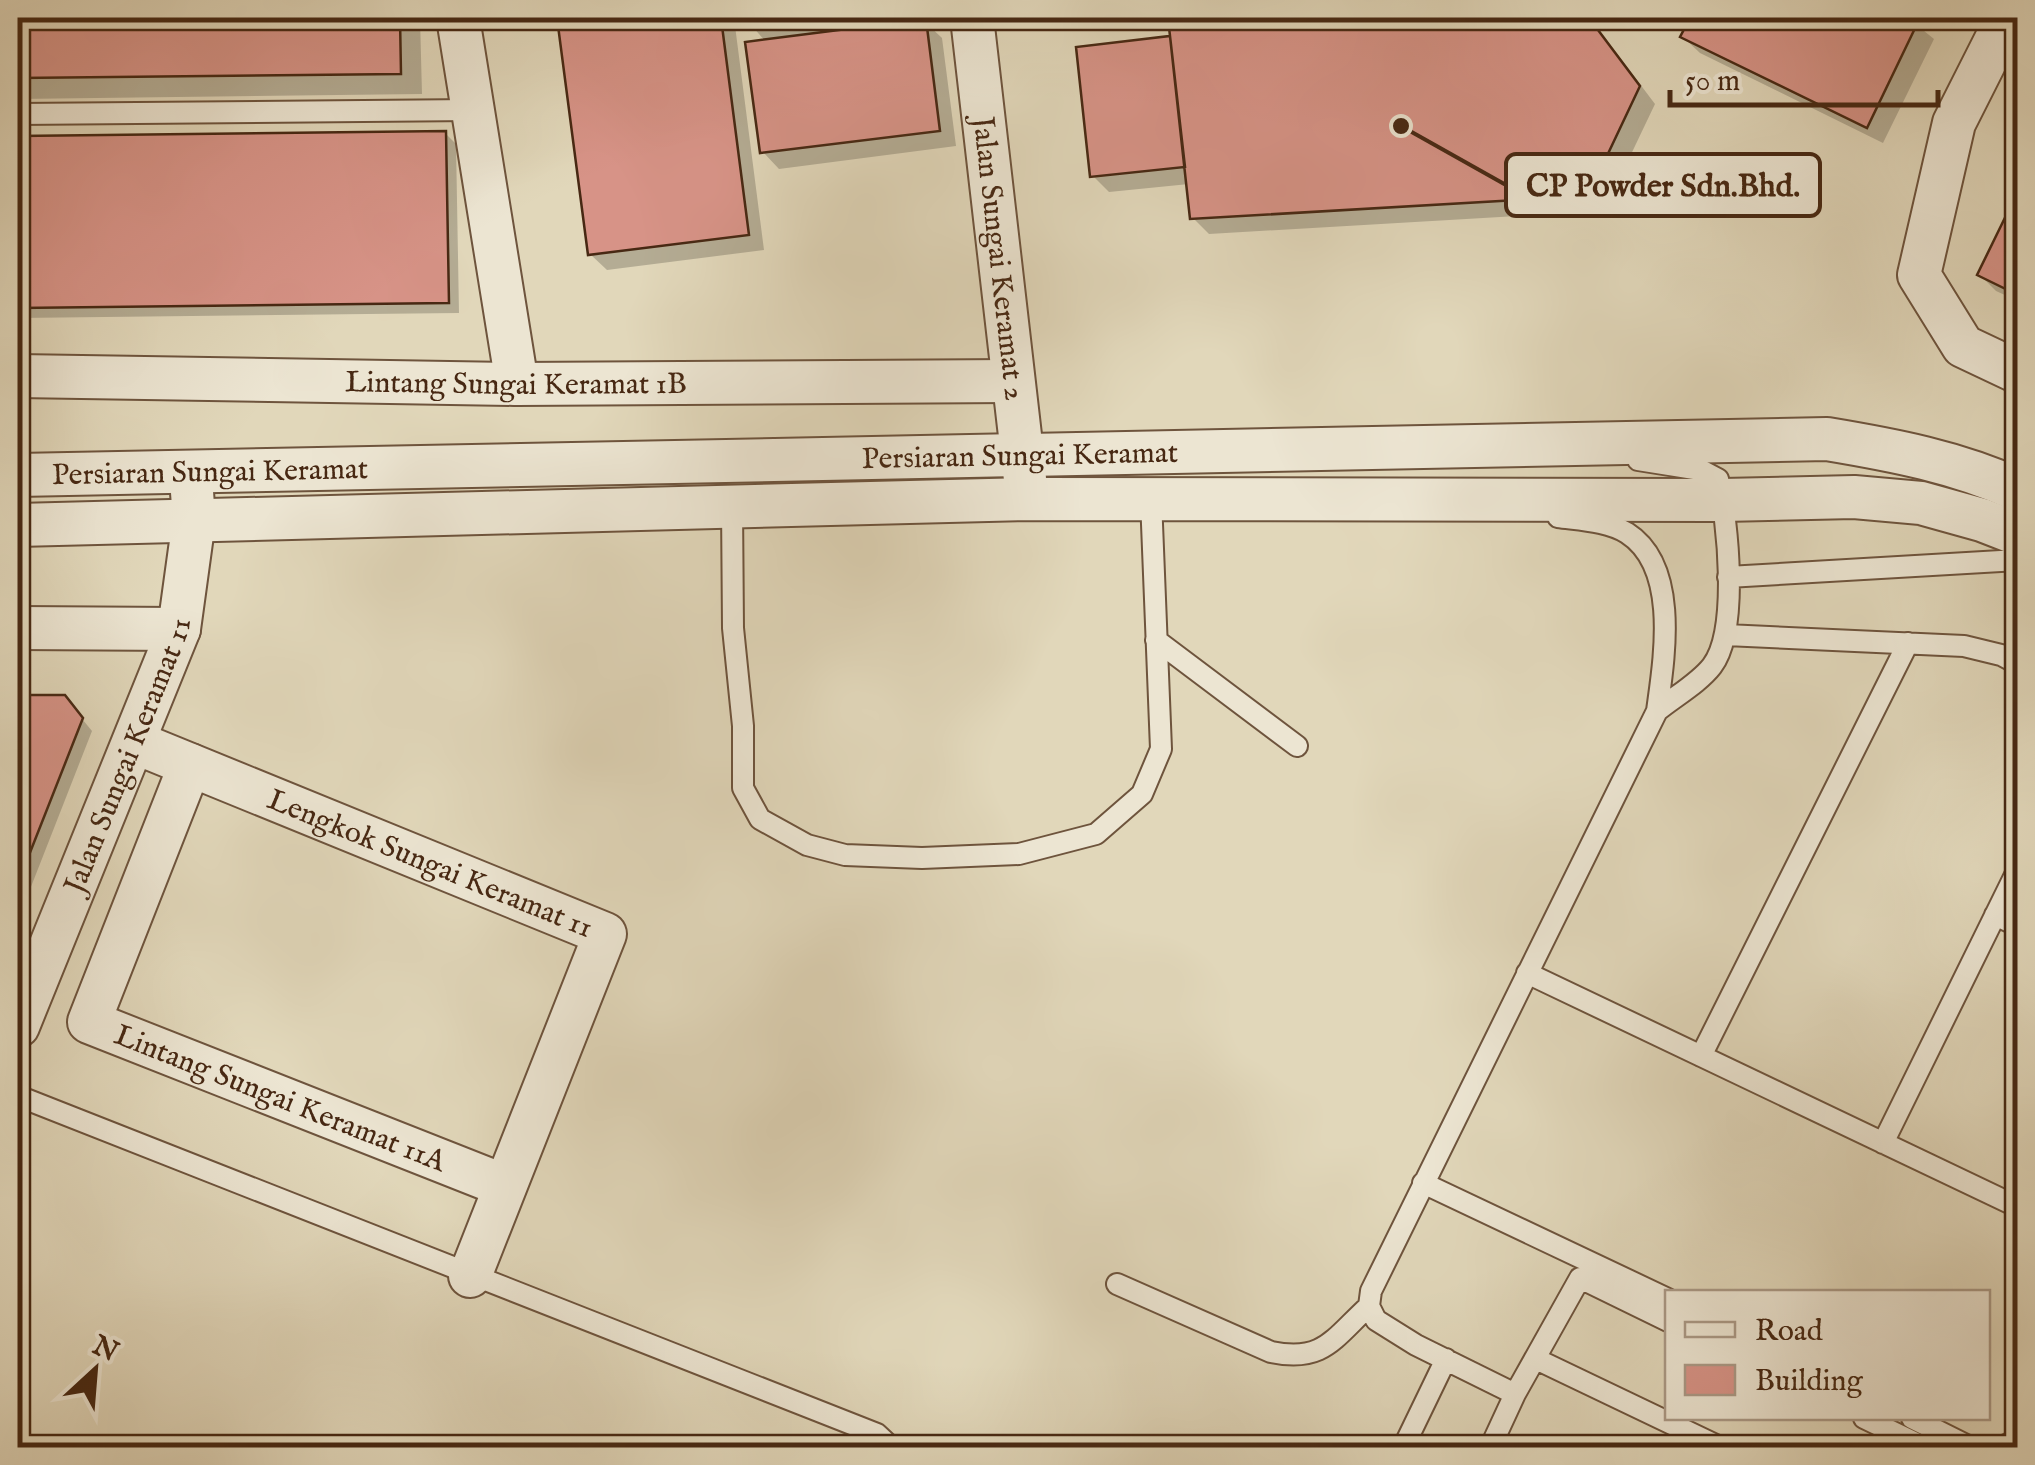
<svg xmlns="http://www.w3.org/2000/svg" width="2035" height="1465" font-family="'IM FELL English',serif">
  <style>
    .shadow { fill: #0003 }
    .building { fill: #d79387; stroke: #472813; stroke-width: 2.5 }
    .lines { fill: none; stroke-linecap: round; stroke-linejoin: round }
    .lane-casing { stroke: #6e543d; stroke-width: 24 }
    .street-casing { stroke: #6e543d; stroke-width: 46 }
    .lane { stroke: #ece5d2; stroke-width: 20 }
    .street { stroke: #ece5d2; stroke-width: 42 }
    .labels { text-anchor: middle; stroke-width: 9; stroke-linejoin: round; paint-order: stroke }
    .street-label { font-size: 30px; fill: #472813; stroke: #ece5d2 }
    .leader { fill: none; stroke: #472813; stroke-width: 4 }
    .callout-dot { fill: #472813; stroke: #ece5d2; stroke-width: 4 }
    .callout { fill: #ece5d2; stroke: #472813; stroke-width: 4 }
    .callout-label { font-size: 32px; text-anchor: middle; font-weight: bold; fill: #472813 }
  </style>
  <rect width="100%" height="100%" fill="#e1d7ba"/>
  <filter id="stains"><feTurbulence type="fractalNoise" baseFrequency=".002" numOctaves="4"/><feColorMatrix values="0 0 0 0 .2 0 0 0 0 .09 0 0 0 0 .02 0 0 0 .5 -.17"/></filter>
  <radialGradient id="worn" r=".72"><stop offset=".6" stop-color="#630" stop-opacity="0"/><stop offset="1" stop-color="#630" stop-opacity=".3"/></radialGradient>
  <!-- shadow -->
  <path class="shadow" d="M18,18H420L422,94L18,99Z
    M559,18H734L764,250L607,270L590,254Z
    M745,18H911L883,22L884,27L925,22L942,38L956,146L779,169L763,152L766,42Z
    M1171,18H1590L1655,104L1604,211L1209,234L1193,218L1189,184L1109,192L1093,176L1173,39Z
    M1693,18H1908L1934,39L1883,143L1700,53L1683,37Z
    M445,133L456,144L459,313L18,318V139Z
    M2018,197V301L1996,291L1980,275Z
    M64,697L92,731L18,920V698Z"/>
  <!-- building -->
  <path class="building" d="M18,18H400L401,74L18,78Z
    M557,18H721L749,235L588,255Z
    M1168,18H1589L1640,86L1588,196L1190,219Z
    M1690,18H1914L1919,20L1867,128L1680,37Z
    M926,19L940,131L760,153L745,42Z
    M1170,36L1185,167L1090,177L1076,47Z
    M446,131L449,303L18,308V136Z
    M2018,191V295L1977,275Z
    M18,695H65L83,718L18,883Z"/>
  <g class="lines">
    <defs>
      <path id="lane" d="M18,114L473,110
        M732,506L733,628L743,726V788L760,819L807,845L845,855L922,858L1019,854L1096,834L1142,794L1161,749L1151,499
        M1558,517C1580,520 1608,521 1627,533C1680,567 1664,659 1657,711C1674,697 1699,683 1712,666C1739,631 1728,521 1718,479L1701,470L1638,460
        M1728,577L2018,560
        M1726,635L1964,646L2001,655L2018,664
        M1156,640L1297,746
        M1995,915L2018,926
        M1527,973L2018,1207
        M1701,1056L1908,643
        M18,1096L877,1434L892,1448
        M1883,1143L2018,869
        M1423,1183L1668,1299
        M1117,1284L1271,1352C1323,1363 1333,1339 1369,1306
        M1536,1359L1722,1448
        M1515,1394L1416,1345L1376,1320L1369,1306L1371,1291L1657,711
        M1864,1418L1926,1448
        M1912,1418L1970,1447L1979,1448
        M1403,1448L1446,1359
        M1490,1448L1515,1394L1580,1278L1668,1321
        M2000,1448L2018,1439"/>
      <g id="street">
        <path d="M458,18L517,384"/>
        <path id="s1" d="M972,18L1025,479"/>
        <path d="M2007,18L1954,123L1919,275L1963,346L2018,372"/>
        <path id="s2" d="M18,376L517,384L1012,381"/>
        <path id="s3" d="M18,475L1827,439C1893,450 1957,462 2018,490"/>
        <path d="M18,525L1028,499L1723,500L1854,497L1921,503L1982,520L2018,534"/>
        <path d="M18,628L179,629"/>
        <path id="s4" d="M134,742L605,934L470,1276"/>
        <path id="s5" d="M190,765L89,1022L505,1186"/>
        <path id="s6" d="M18,1026L179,629L194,520L192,492"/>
      </g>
    </defs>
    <!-- lane casing -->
    <use href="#lane" class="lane-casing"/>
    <!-- street casing -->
    <use href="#street" class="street-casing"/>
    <!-- lane -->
    <use href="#lane" class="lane"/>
    <!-- street -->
    <use href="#street" class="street"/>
  </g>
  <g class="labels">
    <!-- street labels -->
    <g class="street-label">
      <text dy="10" stroke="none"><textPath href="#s1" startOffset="242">Jalan Sungai Keramat 2</textPath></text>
      <text dy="10" stroke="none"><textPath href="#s2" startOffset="498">Lintang Sungai Keramat 1B</textPath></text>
      <text dy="10" stroke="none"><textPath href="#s3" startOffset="1002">Persiaran Sungai Keramat</textPath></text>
      <text dy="10" stroke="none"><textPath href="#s3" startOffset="192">Persiaran Sungai Keramat</textPath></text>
      <text dy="10" stroke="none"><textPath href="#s6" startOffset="292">Jalan Sungai Keramat 11</textPath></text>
      <text dy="10" stroke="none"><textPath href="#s4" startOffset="320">Lengkok Sungai Keramat 11</textPath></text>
      <text dy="10" stroke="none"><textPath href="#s5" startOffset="482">Lintang Sungai Keramat 11A</textPath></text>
    </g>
  </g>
  <!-- callouts -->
  <path class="leader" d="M1401 126L1506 185"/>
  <circle class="callout-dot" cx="1401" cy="126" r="10"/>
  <rect class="callout" x="1506" y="154" width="314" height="62" rx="10"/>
  <g class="callout-label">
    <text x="1663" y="196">CP Powder Sdn.Bhd.</text>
  </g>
  <!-- margin -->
  <rect width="2035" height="1465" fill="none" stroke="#e1d7ba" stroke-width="60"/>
  <rect x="20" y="20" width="1995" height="1425" fill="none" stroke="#472813" stroke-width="5"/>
  <rect x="30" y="30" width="1975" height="1405" fill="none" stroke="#472813" stroke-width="2.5"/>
  <!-- legend -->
  <rect x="1665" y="1290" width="325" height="130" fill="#ece5d2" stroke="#aa9986" stroke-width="2.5"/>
  <rect x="1685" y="1322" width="50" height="15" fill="#ece5d2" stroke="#aa9986" stroke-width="2.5"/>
  <text x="1755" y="1340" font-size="30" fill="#472813">Road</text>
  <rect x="1685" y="1365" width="50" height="30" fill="#d79387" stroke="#aa9986" stroke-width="2.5"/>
  <text x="1755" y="1390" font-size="30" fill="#472813">Building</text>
  <!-- north arrow -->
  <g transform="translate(95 1370) rotate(26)" stroke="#ece5d2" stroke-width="8" paint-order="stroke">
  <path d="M0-8L18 38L0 25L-18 38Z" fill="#472813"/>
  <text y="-15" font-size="28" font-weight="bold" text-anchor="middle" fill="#472813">N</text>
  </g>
  <!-- scale -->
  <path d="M1670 90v15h268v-15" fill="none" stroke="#472813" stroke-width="5"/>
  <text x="1685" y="90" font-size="30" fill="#472813" stroke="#ece5d2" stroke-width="8" paint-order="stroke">50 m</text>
  <rect width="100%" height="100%" filter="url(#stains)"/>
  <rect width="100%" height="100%" fill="url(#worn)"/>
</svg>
